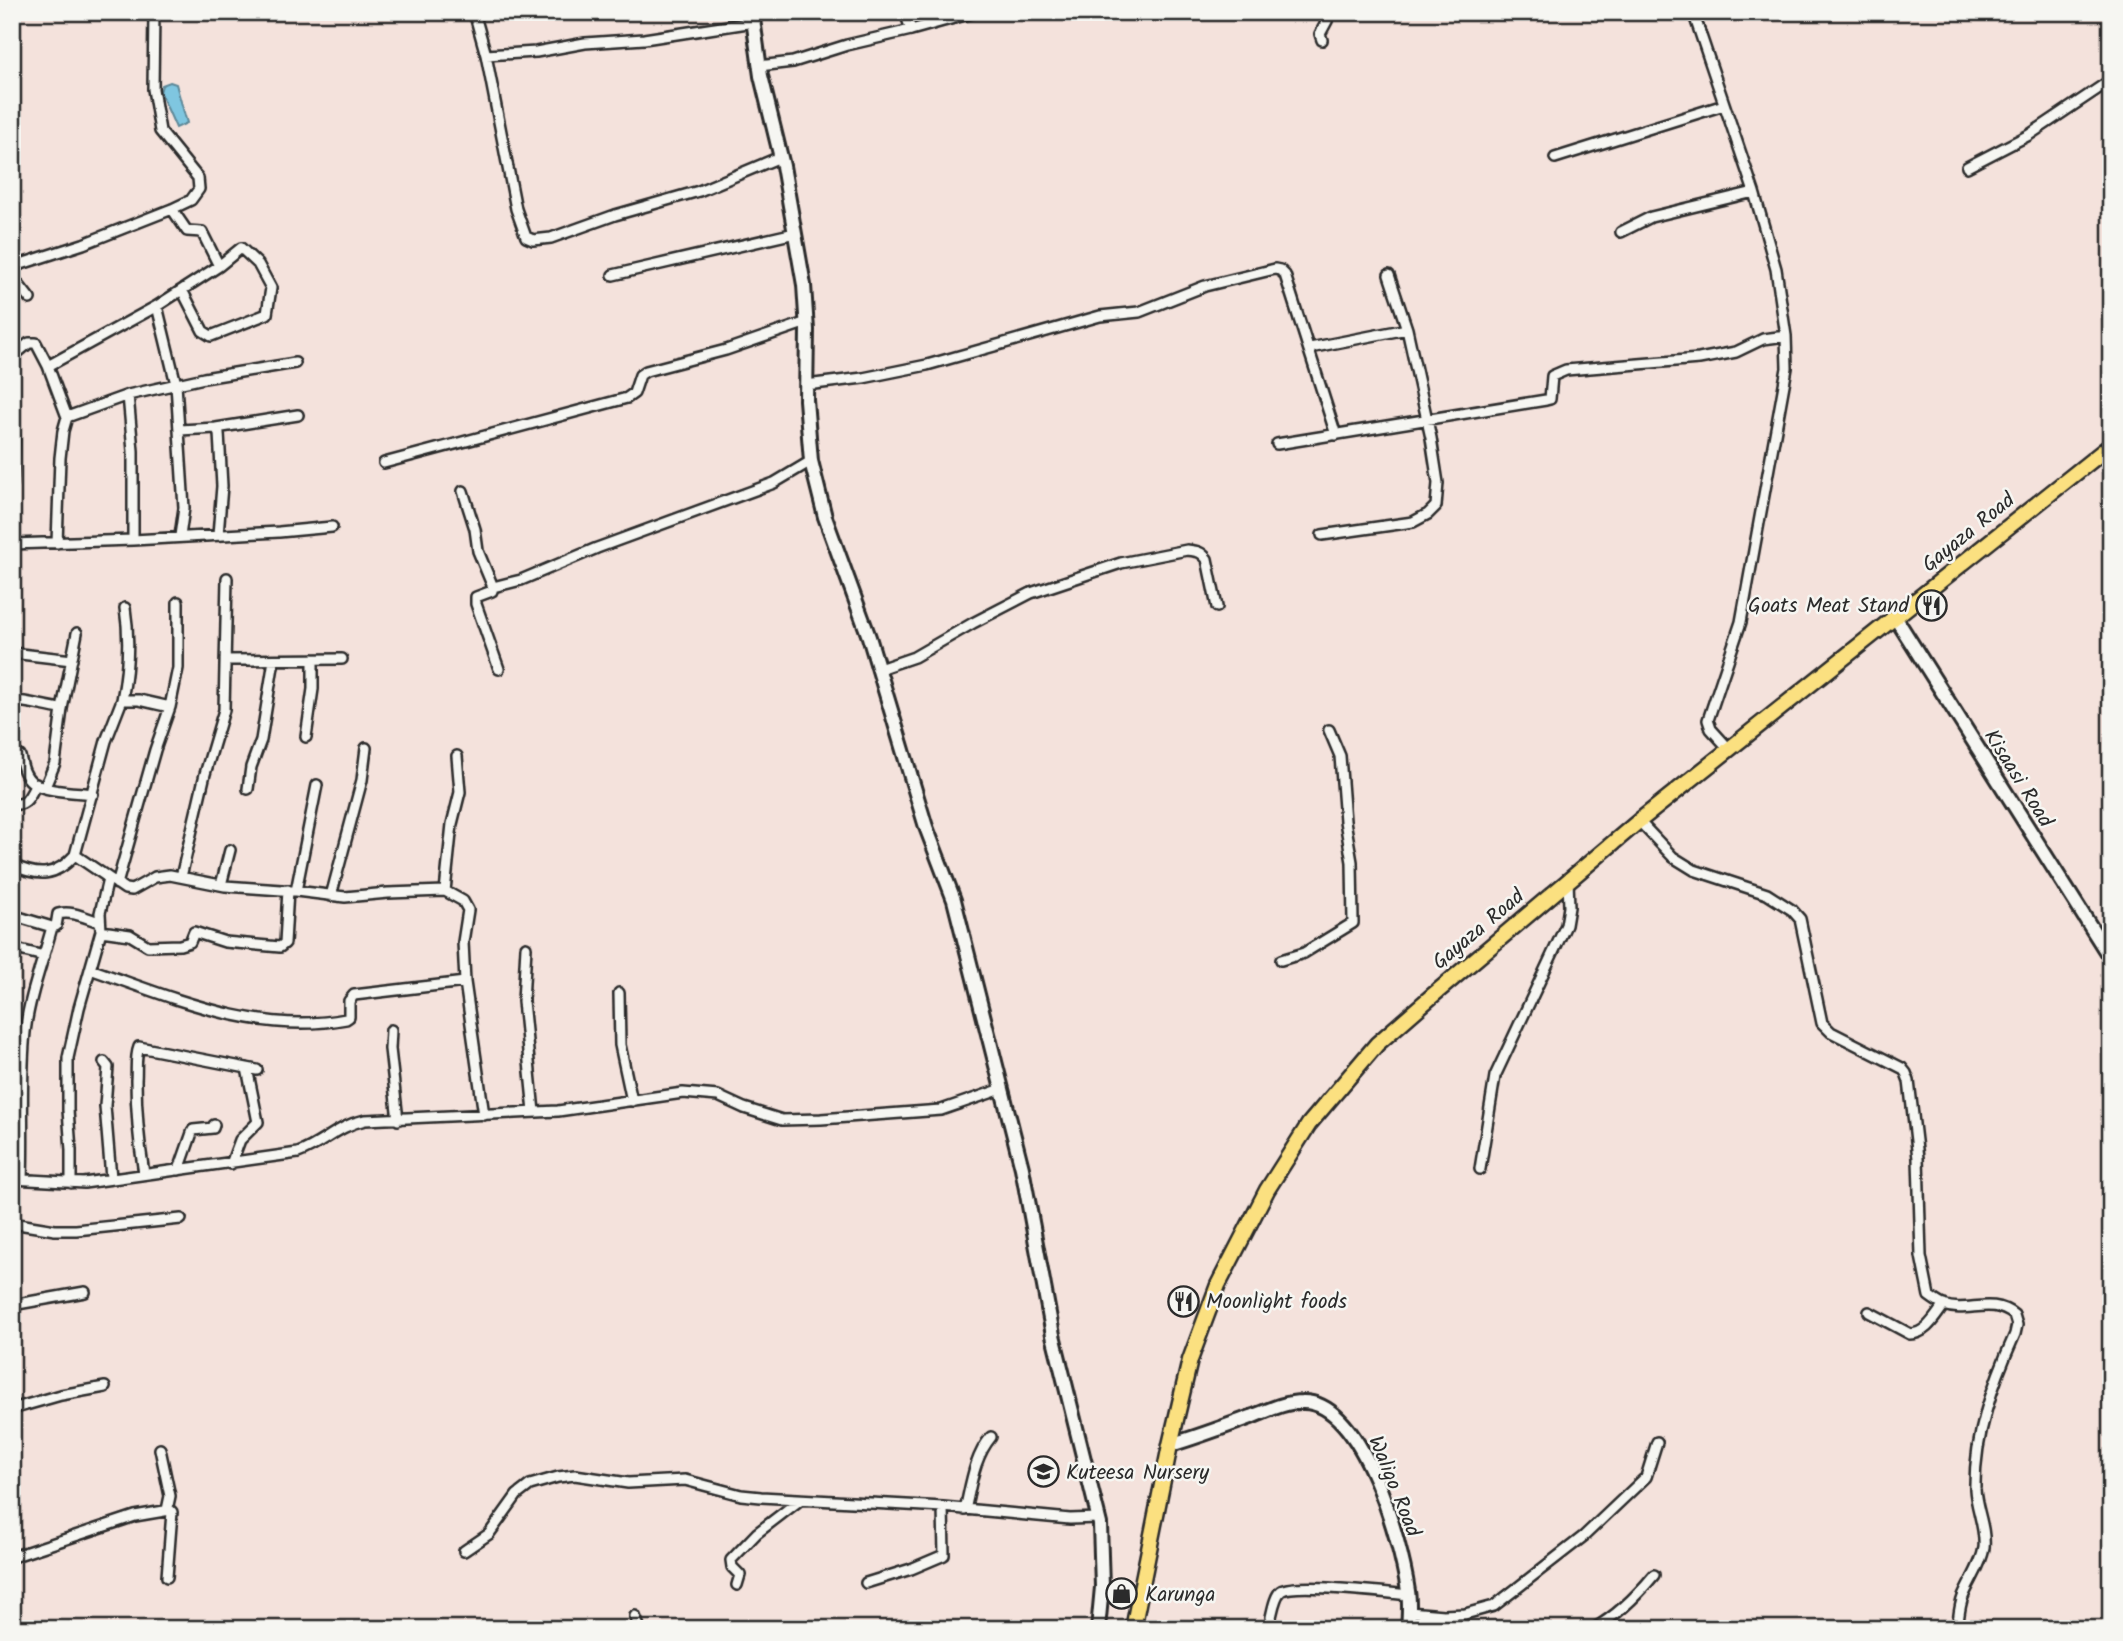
<svg xmlns="http://www.w3.org/2000/svg" width="2123" height="1641" font-family="Kalam,sans-serif">
  <style>
    .water { fill: #7fc6e0; stroke: #5d8898; stroke-width: 2 }
    .lines { fill: none; stroke-linecap: round; stroke-linejoin: round }
    .street-casing { stroke: #2b2b2b; stroke-width: 14 }
    .secondary-casing { stroke: #2b2b2b; stroke-width: 18 }
    .primary-casing { stroke: #2b2b2b; stroke-width: 19 }
    .street { stroke: #f6f6f2; stroke-width: 9 }
    .secondary { stroke: #f6f6f2; stroke-width: 12 }
    .primary { stroke: #fbe080; stroke-width: 14 }
    .labels { text-anchor: middle; stroke-width: 5; stroke-linejoin: round; paint-order: stroke }
    .street-label { font-size: 21px; fill: #2b2b2b; stroke: #f6f6f2 }
    .poi-label { font-size: 21px; fill: #2b2b2b; stroke: #f6f6f2; text-anchor: start }
  </style>
  <rect width="100%" height="100%" fill="#f4e2dc"/>
  <filter id="ink" filterUnits="userSpaceOnUse"><feTurbulence type="fractalNoise" baseFrequency=".0143" numOctaves="2"/><feDisplacementMap in="SourceGraphic" scale="14" xChannelSelector="R" yChannelSelector="G"/><feConvolveMatrix kernelMatrix="1 2 1 2 8 2 1 2 1" color-interpolation-filters="sRGB"/></filter>
  <g filter="url(#ink)">
    <!-- water -->
    <path class="water" d="M170,82L176,84L187,123L176,128L160,92L162,85Z"/>
    <g class="lines">
      <defs>
        <path id="street" d="M474,12L486,55L516,209L526,237L533,240L551,238L615,215L699,191L780,157
          M1320,12L1327,21L1320,34L1322,40
          M1693,12L1754,192L1776,269L1786,336L1787,368L1741,622L1708,720L1711,729L1730,750
          M911,30L976,12
          M486,55L536,52L585,43L644,39L754,22
          M759,66L793,62L847,45L911,30L905,12
          M1555,158L1724,105
          M1967,167L2029,135L2111,80
          M1621,232L1651,217L1754,192
          M12,267L83,244L172,209L191,200L199,189L198,178L160,131L153,89L154,12
          M613,275L795,233
          M12,276L30,299
          M182,290L203,331L211,336L267,314L271,288L258,264L241,248L219,266
          M157,306L176,384L184,508L180,536
          M1310,348L1407,329
          M12,357L29,343H36L48,366L67,417
          M48,366L157,306L219,266L202,232L187,231L172,209
          M806,385L863,378L927,365L1100,316L1139,312L1205,286L1275,269L1280,270L1285,275L1336,435
          M128,395L133,451V540
          M216,428L298,415
          M180,430L216,428L219,433L222,486L218,535
          M1277,444L1546,400L1550,399L1552,376L1566,370L1699,359L1736,352L1763,339L1786,336
          M384,463L627,398L634,393L640,375L646,371L726,350L807,322
          M12,484L14,436
          M463,491L475,529L478,551L493,587L492,591L476,597V604L499,669
          M1322,535L1413,522L1428,514L1436,506L1438,483L1431,438L1407,329L1389,275
          M57,543L60,458L63,431L67,417L128,395L204,378L295,363
          M12,544L133,540L279,532L332,527
          M493,587L521,580L597,548L774,483L811,461
          M12,653L72,660
          M225,660L342,659
          M879,669L914,657L973,623L1031,593L1121,563L1187,550C1196,551 1201,551 1207,559L1217,607
          M122,700C128,669 130,639 125,608
          M12,701C29,701 45,707 62,709
          M306,737L313,689V659
          M12,751L20,756C22,765 24,776 32,782C44,792 77,792 93,794
          M45,787L55,763L62,709L77,633
          M248,789L251,767L261,740L274,660
          M12,803C26,808 30,795 36,784
          M1639,821L1673,857L1694,870L1767,894L1792,910L1800,919L1822,1023L1831,1032L1902,1068L1906,1073L1909,1081L1918,1158L1921,1256L1929,1296C1933,1299 1939,1303 1943,1305C1968,1314 1991,1296 2014,1315L2017,1325L2015,1334C1993,1383 1974,1436 1975,1489C1976,1509 1986,1527 1984,1548C1981,1566 1970,1580 1963,1597C1959,1607 1959,1618 1957,1629
          M75,855L125,889L132,890L155,877L170,875L225,886L296,891L345,897L388,893L445,891L463,901L468,910L463,942L465,982L484,1115
          M12,865C39,877 55,877 75,855L106,741L122,700H139L170,707
          M181,877L205,774L224,710L227,578
          M117,884L155,750L170,707L178,668V602
          M221,885L230,850
          M296,891L317,785
          M445,891L452,824L460,792L457,756
          M331,896L362,780L366,748
          M12,915L52,927
          M101,931L130,935L148,946L180,945L190,942L194,932L225,942L280,947L285,943L288,890
          M526,947L523,1001L534,1112
          M12,948L44,956
          M1281,960L1304,953L1353,923L1352,862L1345,821L1340,756L1329,730
          M90,969C171,997 259,1036 346,1019L349,1017V1001L354,995L465,982
          M619,993L620,1045L632,1101
          M391,1030L390,1049L398,1120
          M104,1062L108,1067L105,1106L111,1178
          M231,1164L240,1140L258,1122L247,1068
          M1480,1169L1495,1076L1566,925L1569,907L1568,881
          M179,1170L193,1130L213,1128L214,1125
          M144,1174C139,1142 136,1112 136,1080C137,1069 135,1057 139,1047L257,1070
          M12,1179L84,1183L298,1153C323,1144 337,1126 365,1120L558,1111L683,1093L718,1096L744,1108L782,1120L821,1119L941,1110L1002,1089
          M22,1179C24,1130 20,1081 25,1032C29,997 43,961 52,927L56,926L58,914C72,910 86,918 99,922
          M71,1183V1150L68,1110V1058L79,1008L101,931L100,913L108,879
          M12,1223L55,1230H76L181,1219
          M12,1305L85,1292
          M1869,1312L1910,1334C1926,1334 1935,1317 1944,1305
          M12,1409L61,1395L105,1387
          M160,1449L170,1496L167,1510
          M965,1510C971,1485 974,1457 991,1437
          M464,1551L489,1534L517,1495L530,1485L558,1477L575,1475L628,1483L685,1480L741,1495L761,1497L943,1507L1070,1519L1098,1518
          M12,1557L135,1516L170,1510L172,1512L167,1577
          M866,1583L911,1569L944,1555L943,1507
          M737,1585L740,1575L732,1567L731,1560L757,1533L800,1500
          M1409,1612L1443,1615L1465,1614L1494,1606L1584,1536L1646,1477L1657,1442
          M635,1616L640,1629
          M1271,1617C1273,1609 1275,1596 1281,1591C1294,1582 1389,1593 1409,1595
          M1593,1629C1618,1615 1636,1597 1654,1575"/>
        <path id="secondary" d="M752,12L761,76L783,166L804,285L807,330L806,400L811,461L825,517L869,637L926,827L954,900L1022,1168L1053,1335L1100,1524L1102,1587L1098,1629
          M1895,617L2111,959
          M1170,1445C1197,1437 1224,1427 1251,1417C1267,1411 1284,1402 1302,1402C1363,1400 1401,1543 1408,1591C1410,1603 1409,1616 1408,1629"/>
        <path id="primary" d="M1133,1629L1170,1445L1190,1360L1218,1285L1267,1190L1309,1124L1377,1044L1432,996L1639,821L2111,445"/>
      </defs>
      <!-- street casing -->
      <use href="#street" class="street-casing"/>
      <!-- secondary casing -->
      <use href="#secondary" class="secondary-casing"/>
      <!-- primary casing -->
      <use href="#primary" class="primary-casing"/>
      <!-- street -->
      <use href="#street" class="street"/>
      <!-- secondary -->
      <use href="#secondary" class="secondary"/>
      <!-- primary -->
      <use href="#primary" class="primary"/>
    </g>
  </g>
  <!-- icons -->
  <defs>
    <symbol id="restaurant-ring" viewBox="-11 -11 22 22"><circle r="9.5" fill="#f6f6f2" stroke="#2b2b2b" stroke-width="1.5"/><path d="M-5-6h1v4h1v-4h1v4h1v-4h1v5L-1.5 .5V6h-2V.5L-5-1ZM5-6V6H3V1.5H1.5Q1.5-4 5-6Z" fill="#2b2b2b"/></symbol>
    <symbol id="school-ring" viewBox="-11 -11 22 22"><circle r="9.5" fill="#f6f6f2" stroke="#2b2b2b" stroke-width="1.5"/><path d="M0-5L7-2L0 1L-7-2ZM-4 1L0 2.5L4 1V4Q0 6-4 4Z" fill="#2b2b2b"/></symbol>
    <symbol id="shop-ring" viewBox="-11 -11 22 22"><circle r="9.5" fill="#f6f6f2" stroke="#2b2b2b" stroke-width="1.5"/><path d="M-5-2.5h2.3a2.7 3.5 0 0 1 5.4 0H5L5.5 6h-11ZM-1.5-2.5h3a1.5 2.3 0 0 0-3 0Z" fill="#2b2b2b"/></symbol>
  </defs>
  <g fill-rule="evenodd">
    <use href="#restaurant-ring" x="1914" y="588" width="35" height="35"/>
    <use href="#restaurant-ring" x="1166" y="1284" width="35" height="35"/>
    <use href="#school-ring" x="1026" y="1454" width="35" height="35"/>
    <use href="#shop-ring" x="1104" y="1576" width="35" height="35"/>
  </g>
  <g class="labels">
    <!-- street labels -->
    <g class="street-label">
      <text transform="translate(1968 532) rotate(-39)" y="7">Gayaza Road</text>
      <text transform="translate(2019 778) rotate(58)" y="7">Kisaasi Road</text>
      <text transform="translate(1478 929) rotate(-40)" y="7">Gayaza Road</text>
      <text transform="translate(1395 1486) rotate(68)" y="7">Waligo Road</text>
    </g>
    <!-- poi labels -->
    <g class="poi-label">
      <text x="1909" y="612" text-anchor="end">Goats Meat Stand</text>
      <text x="1206" y="1308">Moonlight foods</text>
      <text x="1066" y="1479">Kuteesa Nursery</text>
      <text x="1145" y="1601">Karunga</text>
    </g>
  </g>
  <!-- margin -->
  <rect width="2123" height="1641" fill="none" stroke="#f6f6f2" stroke-width="42"/>
  <rect x="21" y="21" width="2081" height="1599" fill="none" stroke="#2b2b2b" stroke-width="2.5" filter="url(#ink)"/>
</svg>
